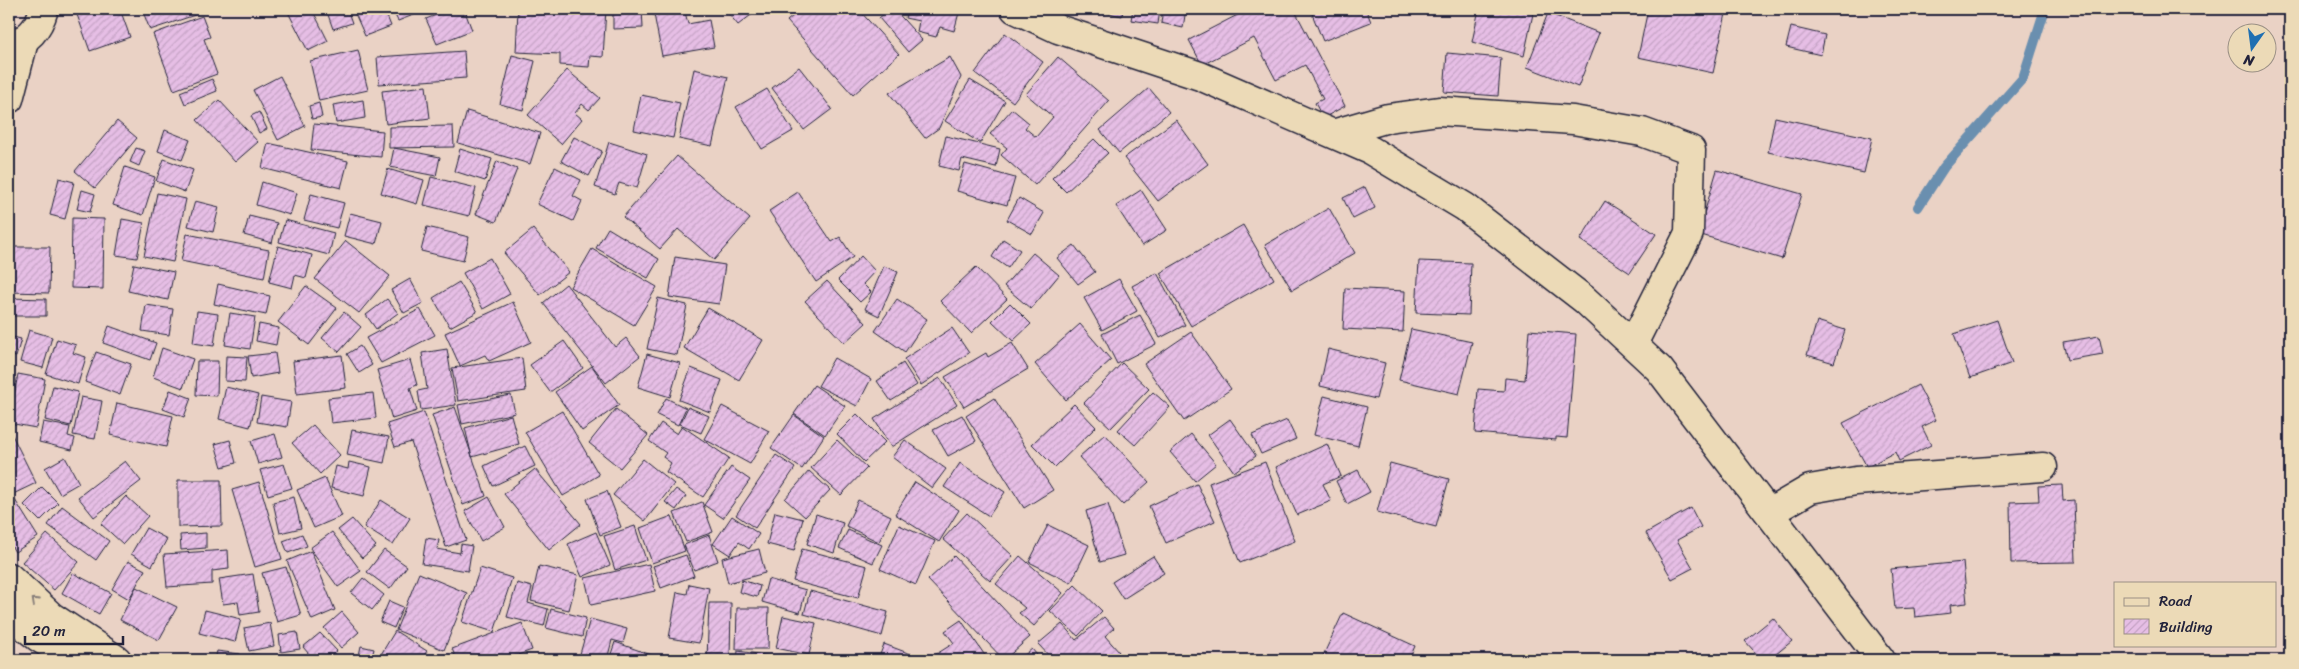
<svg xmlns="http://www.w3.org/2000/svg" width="2299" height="669" font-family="Sriracha,sans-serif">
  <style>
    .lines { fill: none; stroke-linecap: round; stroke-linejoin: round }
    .stream { stroke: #6b8faf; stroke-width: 10 }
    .building { fill: url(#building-hatch); stroke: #22223b }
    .minor-casing { stroke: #22223b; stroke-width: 31 }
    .major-casing { stroke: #22223b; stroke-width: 31 }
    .minor { stroke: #ecdab7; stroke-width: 28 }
    .major { stroke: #ecdab7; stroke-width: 28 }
    .oneway { stroke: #877e79 }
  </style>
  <defs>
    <pattern id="building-hatch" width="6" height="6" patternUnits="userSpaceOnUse" patternTransform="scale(1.25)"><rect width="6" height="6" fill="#e6bee5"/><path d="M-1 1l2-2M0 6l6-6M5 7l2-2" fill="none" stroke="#c5a3c5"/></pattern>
  </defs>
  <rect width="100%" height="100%" fill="#ead2c5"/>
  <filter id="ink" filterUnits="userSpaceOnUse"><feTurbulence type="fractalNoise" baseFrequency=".02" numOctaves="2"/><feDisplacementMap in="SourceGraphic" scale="10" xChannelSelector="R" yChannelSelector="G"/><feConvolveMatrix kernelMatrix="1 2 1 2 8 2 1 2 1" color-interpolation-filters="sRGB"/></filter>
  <g filter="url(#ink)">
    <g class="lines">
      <!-- stream -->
      <path class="stream" d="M1918,207L1944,167L2023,78L2045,9"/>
    </g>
    <!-- building -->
    <path class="building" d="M75,9H120L130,37L90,51Z
      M142,9H193L195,15L150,30Z
      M295,9H312L328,41L308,51L288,12Z
      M326,9H347L352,23L333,29Z
      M353,9H384L391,26L365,36Z
      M392,9H420L421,12L398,21Z
      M451,9H464L472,30L437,44L426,19Z
      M518,9H606L603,57L590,56L589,67L560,65V54L516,52Z
      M613,9H642L643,28L613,29Z
      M653,9H702L685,12L688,24L709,20L714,47L662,56Z
      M725,9H759L738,25Z
      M801,9H858L899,54L853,95L787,21Z
      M890,9H894L922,40L908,52L879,18Z
      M907,9H960L954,31L940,27L936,37L917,32L919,21L905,18Z
      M1090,9H1123L1122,16Z
      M1133,9H1160L1158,24L1131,20Z
      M1163,9H1186L1183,28L1161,23Z
      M1249,9H1294L1345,106L1323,118L1315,103L1323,99L1305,65L1276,80L1254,38L1202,65L1189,40Z
      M1310,9H1366L1371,22L1323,41Z
      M1479,9H1534L1524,56L1472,42Z
      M1648,9H1727L1713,73L1638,57Z
      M1548,13L1599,33L1578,87L1527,67Z
      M202,16L210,37L204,39L217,74L174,90L153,34Z
      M1791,27L1825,35L1821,55L1786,47Z
      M1005,33L1043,62L1013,102L975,73Z
      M358,50L368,90L319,101L310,61Z
      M464,51L466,78L379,84L377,57Z
      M1447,53L1501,58L1498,96L1444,92Z
      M512,55L535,61L523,110L500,104Z
      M950,57L961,77L939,128L925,138L889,93Z
      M1058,57L1109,101L1035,185L1001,155L1007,148L990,134L1012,109L1029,123L1025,128L1036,137L1053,117L1026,94Z
      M799,67L832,109L804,130L772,88Z
      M694,69L728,77L712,146L679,139Z
      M567,70L600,98L589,110L582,104L575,113L582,119L561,144L528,115Z
      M280,76L305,126L278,140L253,90Z
      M212,79L217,91L185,104L180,92Z
      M970,80L1005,101L980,143L945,121Z
      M426,86L430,118L386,124L382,91Z
      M1149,88L1169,112L1119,153L1100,130Z
      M767,89L793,131L762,149L736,107Z
      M641,95L680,103L673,138L634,130Z
      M219,100L258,142L235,162L197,120Z
      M363,100L365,118L336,123L333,105Z
      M319,103L322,117L312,119L309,106Z
      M467,111L540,133L530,164L458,143Z
      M259,112L267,129L259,133L251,116Z
      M1775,117L1872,138L1864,173L1768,152Z
      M1176,120L1208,164L1158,201L1124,158Z
      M117,121L137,138L95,188L75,171Z
      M314,124L383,131L381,157L311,150Z
      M453,126L454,147L389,148V127Z
      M165,130L190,140L182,160L158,151Z
      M946,136L1000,149L996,167L962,159L959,171L939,166Z
      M574,137L602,151L589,176L561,161Z
      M1094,139L1108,153L1066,192L1052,178Z
      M609,142L647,154L637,188L619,183L615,194L595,187Z
      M268,143L348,161L341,188L262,168Z
      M136,148L145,151L139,166L130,162Z
      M394,148L440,157L436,176L390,167Z
      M460,149L492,159L485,181L454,171Z
      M677,156L750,219L714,260L678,229L660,249L623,217Z
      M164,159L193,170L185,192L156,181Z
      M497,161L517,169L496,222L476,214Z
      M965,164L1015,178L1007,205L957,191Z
      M125,167L155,177L143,215L113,205Z
      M555,167L581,180L573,196L582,201L573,221L537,204Z
      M388,169L424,180L417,204L381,193Z
      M1717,170L1802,194L1782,259L1698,234Z
      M431,177L476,188L469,216L424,205Z
      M59,178L74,182L65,219L50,215Z
      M262,182L297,193L290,215L256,205Z
      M1365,187L1375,208L1353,219L1343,198Z
      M82,190L95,194L90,212L77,209Z
      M1141,190L1167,230L1142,246L1116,206Z
      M798,192L832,242L840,237L853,257L816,282L769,211Z
      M157,193L186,199L173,262L144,256Z
      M311,194L344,203L337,228L304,220Z
      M1019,198L1044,213L1032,234L1007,220Z
      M195,201L219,207L213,232L188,226Z
      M1605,201L1656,234L1630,273L1580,240Z
      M1329,208L1355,253L1292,290L1265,245Z
      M350,213L382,221L376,244L344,236Z
      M249,216L277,223L272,243L244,235Z
      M72,218L104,219L103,289L71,288Z
      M122,219L144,223L137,258L116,255Z
      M285,220L334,233L329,255L279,242Z
      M1243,225L1274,279L1191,326L1160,273Z
      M427,227L469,237L463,261L421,251Z
      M608,228L659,259L648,278L596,248Z
      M533,229L569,272L540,295L504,253Z
      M187,234L269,250L264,278L181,261Z
      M1003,239L1020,250L1008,268L992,257Z
      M346,241L390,276L359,313L315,279Z
      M1074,245L1095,272L1078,284L1057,258Z
      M278,246L312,255L306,278L295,275L292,288L269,282Z
      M9,247H50L49,293L9,292Z
      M592,249L657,287L634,325L570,287Z
      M1033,253L1059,275L1031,309L1004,286Z
      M861,256L875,271L863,284L871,292L860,302L838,280Z
      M675,257L725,265L719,304L669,297Z
      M490,258L510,294L483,309L463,273Z
      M1419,261L1471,263L1469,315L1416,313Z
      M134,264L174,272L168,300L128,291Z
      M884,266L898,272L879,316L865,309Z
      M976,267L1007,299L971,333L940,301Z
      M1157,273L1185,325L1160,338L1132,286Z
      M410,279L423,303L404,313L391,290Z
      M1119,279L1137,311L1102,330L1084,298Z
      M827,281L866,323L844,343L805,301Z
      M459,282L477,312L450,327L433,298Z
      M218,284L270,296L266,315L214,304Z
      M566,284L615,347L626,338L640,356L606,383L543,303Z
      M306,286L337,308L309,345L278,322Z
      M1345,288L1405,291L1403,332L1343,329Z
      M9,298L46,299V316H9Z
      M658,298L687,305L677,355L647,349Z
      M387,299L398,313L376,329L366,315Z
      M897,299L927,319L905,352L875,331Z
      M513,302L531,342L489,361L485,355L460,366L445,333Z
      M1010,303L1031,324L1013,341L992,321Z
      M146,305L173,309L169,335L142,331Z
      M708,308L763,340L739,380L684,348Z
      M420,309L435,335L381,363L366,338Z
      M197,311L218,314L214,346L193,343Z
      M344,312L361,327L339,352L322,338Z
      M230,313L255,317L250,349L225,345Z
      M1140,315L1156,344L1117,364L1102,334Z
      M1997,320L2012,363L1970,378L1954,334Z
      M1817,321L1845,330L1834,363L1807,355Z
      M259,324L279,328L276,345L256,341Z
      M1080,324L1111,360L1066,400L1035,364Z
      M109,326L156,343L150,360L103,343Z
      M952,328L969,353L921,385L904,359Z
      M1411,329L1472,342L1459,394L1399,380Z
      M29,330L52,337L43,368L20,362Z
      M1529,330L1576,334L1567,438L1556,437V440L1475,433L1478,389L1504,391L1505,378L1525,380Z
      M1191,332L1231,389L1184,421L1144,364Z
      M9,336L21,339L16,357L9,355Z
      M2099,336L2103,354L2067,360L2063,342Z
      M57,339L76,345L73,353L86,357L78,384L46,374Z
      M564,341L583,368L550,392L530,365Z
      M1012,343L1028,369L964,407L945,377L986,353L988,357Z
      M360,346L372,365L359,373L347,354Z
      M162,348L193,359L183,388L153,377Z
      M447,349L456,405L421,410L418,391L427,389L422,353Z
      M1328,349L1385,363L1376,399L1320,386Z
      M96,352L131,364L120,395L85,382Z
      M275,353L278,373L251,378L248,356Z
      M647,354L680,363L670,397L638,387Z
      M342,355L346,388L297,394L293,361Z
      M226,356L247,357L245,382L225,381Z
      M522,358L526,391L458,401L452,368Z
      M834,358L871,379L857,406L818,386Z
      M410,360L417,385L410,388L417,411L392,419L377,370Z
      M197,361H218L217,396L196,395Z
      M903,363L917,385L891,401L877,381Z
      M1122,363L1149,389L1111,428L1084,403Z
      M592,366L619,405L582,431L555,392Z
      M691,368L722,380L710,412L679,400Z
      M18,374L45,379L36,428L9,423Z
      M940,378L957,405L891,447L874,419Z
      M814,385L845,406L825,435L794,414Z
      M1918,385L1936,420L1922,427L1931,445L1899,461L1895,452L1867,467L1843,423Z
      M53,386L78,392L71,426L45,420Z
      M226,387L258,395L250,427L219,419Z
      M170,390L191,398L184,417L163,409Z
      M1153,392L1170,407L1135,445L1118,430Z
      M373,393L376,418L331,423L328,398Z
      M511,395L515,413L462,424L458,405Z
      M1324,396L1367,407L1358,446L1314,435Z
      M81,397L102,401L95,439L73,435Z
      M261,397L291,402L287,427L257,422Z
      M666,398L686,408L678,425L657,415Z
      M994,398L1053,490L1024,508L966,416Z
      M117,403L173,416L166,447L110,435Z
      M1074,404L1096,427L1055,467L1032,444Z
      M722,406L769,431L750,464L704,439Z
      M455,407L486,496L463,505L432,415Z
      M688,407L709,416L701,433L680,424Z
      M616,409L648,435L620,468L589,443Z
      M562,411L599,475L563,496L525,432Z
      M424,412L466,540L446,547L411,442L395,447L387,424Z
      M857,414L885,442L864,462L837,434Z
      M511,415L519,444L472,457L465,428Z
      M794,415L824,436L802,469L771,448Z
      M962,415L976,441L948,456L933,430Z
      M1230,419L1256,456L1234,472L1208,435Z
      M1287,420L1296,439L1261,454L1252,435Z
      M43,422L70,427L68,436L75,438L72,450L39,442Z
      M661,423L677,434L682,426L729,458L703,497L666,472L671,463L663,457L666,453L649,441Z
      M313,425L340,455L320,474L292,443Z
      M352,430L389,437L384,463L347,455Z
      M275,434L282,457L258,464L251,441Z
      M1105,434L1149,482L1123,505L1079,457Z
      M1191,434L1216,464L1195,481L1170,452Z
      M12,435L36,483L9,496V437Z
      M230,440L236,463L222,467L215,444Z
      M837,440L867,468L841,495L811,468Z
      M905,440L946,469L932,488L892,457Z
      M1327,444L1341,476L1323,484L1331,501L1297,515L1276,467Z
      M525,446L535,466L493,486L484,466Z
      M776,455L795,468L755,528L736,515Z
      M65,457L79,483L60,494L45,468Z
      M643,459L674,484L645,521L613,495Z
      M125,461L141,481L94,517L78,497Z
      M349,462L371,467L364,496L331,488L336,466L348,469Z
      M1265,462L1295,541L1240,563L1209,483Z
      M960,463L1005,492L989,516L944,487Z
      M1390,463L1449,479L1436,527L1377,512Z
      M284,464L292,488L268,495L260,470Z
      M731,467L750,480L723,518L704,505Z
      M535,469L581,524L549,550L504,494Z
      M1358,470L1370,492L1347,504L1336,481Z
      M809,471L830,490L805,517L785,499Z
      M325,478L342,516L314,528L297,490Z
      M178,480H221L222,526L178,527Z
      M259,482L282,559L255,567L232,490Z
      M915,482L959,510L939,542L895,514Z
      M1197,484L1215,521L1166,543L1149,506Z
      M2062,485L2063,501L2074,500L2076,562L2011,563L2010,502L2039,501L2038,486Z
      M42,487L58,503L40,521L24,505Z
      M676,489L686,496L676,510L665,502Z
      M607,491L621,527L600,535L587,499Z
      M126,496L148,516L123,544L101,524Z
      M294,497L301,528L280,533L273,502Z
      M489,497L505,527L481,541L465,511Z
      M15,500L38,537L15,552L9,542V504Z
      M381,500L410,518L393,545L364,527Z
      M858,500L891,516L879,542L846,526Z
      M702,502L713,532L686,542L674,513Z
      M1108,504L1124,555L1100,562L1086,511Z
      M62,506L109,541L96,560L48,525Z
      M1691,508L1701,527L1677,540L1693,568L1672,579L1646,533Z
      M775,512L803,519L794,551L767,544Z
      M967,513L1013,556L990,581L943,539Z
      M816,514L843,523L834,553L807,544Z
      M672,516L685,551L652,563L640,528Z
      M732,516L759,534L749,549L739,542L730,555L713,544Z
      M352,519L376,546L362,558L338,530Z
      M899,525L935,541L916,585L880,569Z
      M1048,525L1089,545L1071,583L1029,562Z
      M635,526L646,560L615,570L604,536Z
      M146,528L167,539L152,566L131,554Z
      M848,530L882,545L873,563L839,548Z
      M332,532L361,571L338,587L310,548Z
      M596,532L610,565L582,577L568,544Z
      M206,533V548L181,550L180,535Z
      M47,534L79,562L54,590L22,562Z
      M302,534L307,546L288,553L283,541Z
      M709,535L718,561L694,570L684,545Z
      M426,538L439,540L437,549L460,553L461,544L472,546L468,571L422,564Z
      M759,549L765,573L728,583L722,558Z
      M802,549L867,566L858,598L793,581Z
      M228,550L229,569L212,571V584L167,587L164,554Z
      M384,550L407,566L390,589L367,572Z
      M311,551L335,610L312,620L287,561Z
      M686,555L694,576L661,588L653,566Z
      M954,556L1030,637L1004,660L928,580Z
      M1020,556L1063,593L1034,626L1019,613L1025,608L996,584Z
      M1153,556L1164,573L1123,599L1112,582Z
      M128,561L145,570L129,599L112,589Z
      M1963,562L1967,603L1950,605L1951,613L1915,617L1914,608L1895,609L1891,569Z
      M649,564L655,591L591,605L585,578Z
      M539,566L578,575L569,610L531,601Z
      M286,567L301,615L277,622L262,573Z
      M480,568L512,578L494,632L462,622Z
      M73,573L111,593L99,614L62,593Z
      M419,573L467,593L444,650L396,630Z
      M253,574L259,612L240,615L238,602L223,604L219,579Z
      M363,578L384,595L372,610L351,593Z
      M768,579L806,590L800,613L762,602Z
      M742,580L760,586L757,597L739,592Z
      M517,583L532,587L528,603L548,609L544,626L507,617Z
      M689,584L709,588L699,643L669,638L677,592L687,594Z
      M1075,585L1102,611L1078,636L1050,611Z
      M136,587L177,607L159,640L120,620Z
      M810,591L888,612L882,636L804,614Z
      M389,601L403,607L394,628L380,622Z
      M709,603H731L730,660H707Z
      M737,608H769L768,649H736Z
      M551,609L586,618L582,637L546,628Z
      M205,610L241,619L235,642L199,633Z
      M342,612L359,632L341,648L324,628Z
      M1343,613L1415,646L1409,660H1321Z
      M783,616L816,623L809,655L776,648Z
      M1104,617L1114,628L1105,636L1119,652L1109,660H1053L1038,644L1062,624L1076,640Z
      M1773,618L1792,641L1769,660H1762L1745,641Z
      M590,619L627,629L623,643L612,640L607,660L580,654Z
      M961,620L988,660H927L954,643L945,631Z
      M270,623L274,646L249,651L244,628Z
      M522,623L532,650L504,660H457L452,649Z
      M395,631L427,651L421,660H387L380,656Z
      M297,632L300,649L281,652L279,635Z
      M320,633L337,651L327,660H314L303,647Z
      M615,642L657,657L656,660H609Z
      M884,644L916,656L914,660H878Z
      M361,646L374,649L371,660H358Z
      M1032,649L1041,660H1018Z
      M217,651L240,654L239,660H215Z
      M738,651L778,657L777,660H737Z
      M251,654L288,660H250Z"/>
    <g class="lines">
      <defs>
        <path id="minor" d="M1015,9L1058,29L1200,76L1370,150L1465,207L1585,300L1659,369L1881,660
          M1333,134L1388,118L1439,111L1573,120L1642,132L1691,150L1689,233L1633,344
          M1769,513L1810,489L1856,481L2043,467"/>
        <path id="major" d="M9,47C29,39 38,30 44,9
          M9,99L24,41
          M9,577L52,617L117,660
          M9,614L38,637L75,660"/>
      </defs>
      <!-- minor casing -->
      <use href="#minor" class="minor-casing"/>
      <!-- major casing -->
      <use href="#major" class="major-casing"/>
      <!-- minor -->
      <use href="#minor" class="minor"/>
      <!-- major -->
      <use href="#major" class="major"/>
    </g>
    <!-- one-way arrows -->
    <defs><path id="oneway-chevron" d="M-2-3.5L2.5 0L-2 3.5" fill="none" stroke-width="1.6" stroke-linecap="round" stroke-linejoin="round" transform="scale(1.25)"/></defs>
    <use class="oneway" href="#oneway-chevron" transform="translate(35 601) rotate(-137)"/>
  </g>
  <!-- margin -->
  <rect width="2299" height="669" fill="none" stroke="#ecdab7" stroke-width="30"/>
  <rect x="15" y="15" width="2269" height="639" fill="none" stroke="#22223b" stroke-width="2" filter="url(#ink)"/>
  <!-- legend -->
  <rect x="2114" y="582" width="162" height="65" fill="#ecdab7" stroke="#9b9085"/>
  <rect x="2124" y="598" width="25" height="8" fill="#ecdab7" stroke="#9b9085"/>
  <text x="2159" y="606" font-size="15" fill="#22223b">Road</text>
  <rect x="2124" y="619" width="25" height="15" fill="url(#building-hatch)" stroke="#9b9085"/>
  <text x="2159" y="632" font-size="15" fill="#22223b">Building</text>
  <!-- north arrow -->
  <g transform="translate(2252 48) rotate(194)"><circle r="24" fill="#ecdab7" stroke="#9b9085"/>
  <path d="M0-4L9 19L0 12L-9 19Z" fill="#1f6fb2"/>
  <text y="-8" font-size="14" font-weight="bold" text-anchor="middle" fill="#22223b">N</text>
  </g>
  <!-- scale -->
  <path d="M25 636v8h98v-8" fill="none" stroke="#22223b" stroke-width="2.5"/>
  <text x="32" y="636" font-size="15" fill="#22223b" stroke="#ecdab7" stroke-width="4" paint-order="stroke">20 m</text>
</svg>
